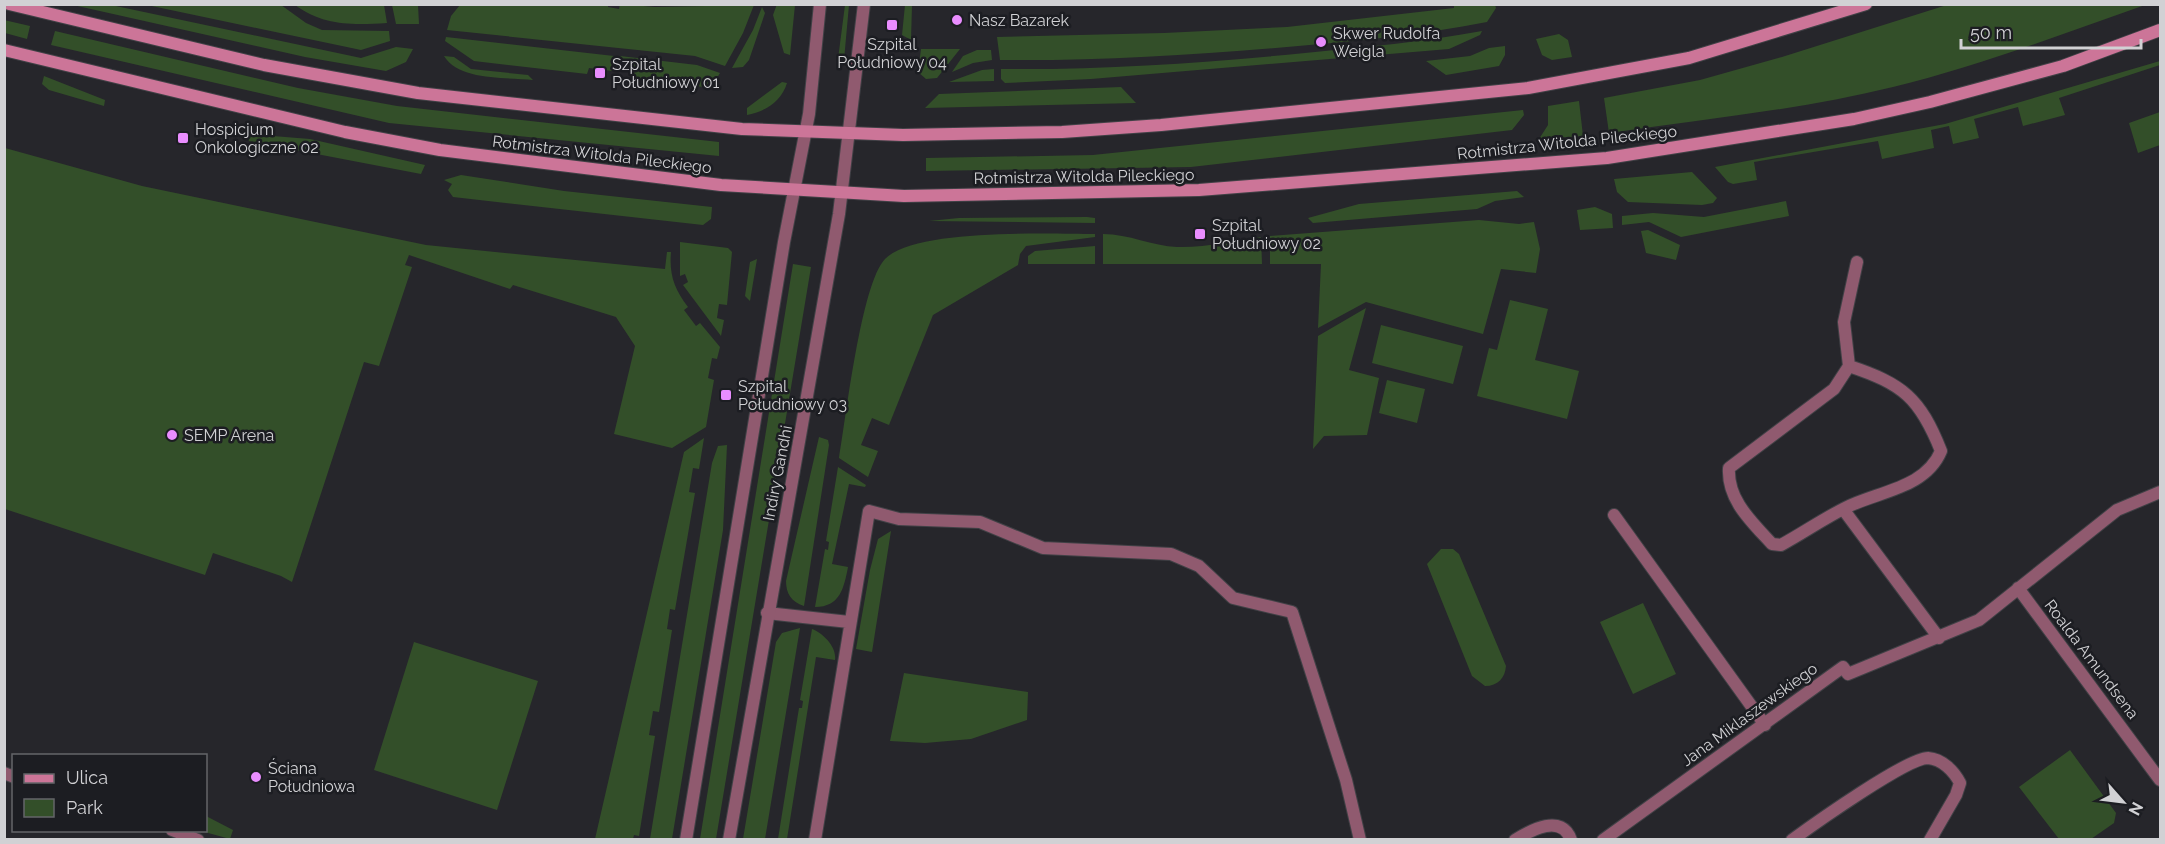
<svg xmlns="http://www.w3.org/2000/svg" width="2165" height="844" font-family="Raleway,sans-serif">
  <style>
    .green { fill: #334f29 }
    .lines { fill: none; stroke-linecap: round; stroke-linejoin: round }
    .minor-casing { stroke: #414146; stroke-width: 14 }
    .tertiary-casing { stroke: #414146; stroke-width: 14 }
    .secondary-casing { stroke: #414146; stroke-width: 14 }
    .minor { stroke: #905a6f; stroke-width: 12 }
    .tertiary { stroke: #905a6f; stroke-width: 12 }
    .secondary { stroke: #cc7598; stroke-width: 12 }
    .poi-dot { fill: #e98dfe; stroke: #1c1d22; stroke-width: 2 }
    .labels { text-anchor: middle; stroke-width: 5; stroke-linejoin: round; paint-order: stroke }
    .poi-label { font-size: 16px; fill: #d1d1d4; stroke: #1c1d22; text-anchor: start }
    .street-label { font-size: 16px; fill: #d1d1d4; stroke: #1c1d22 }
  </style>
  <rect width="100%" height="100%" fill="#26262b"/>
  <!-- green -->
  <path class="green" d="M608,4V7L619,9L620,4L655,7L754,5L743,33L725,66L695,56L447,30L451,16L460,5Z
    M777,4L795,5L790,55L784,53L773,15Z
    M1950,4L2145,5C2062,34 1979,66 1893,87C1800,110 1703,119 1609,133L1604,98L1700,80L1782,57Z
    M73,5H111L361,58L396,47L413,49L406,62L386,71L305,57Z
    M147,5H281L306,23L322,30L389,31L390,41L361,50Z
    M295,5H384L387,23C352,25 324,26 295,5Z
    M392,5H418L419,24H396Z
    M845,5H849L844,60L838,59Z
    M905,5H912L911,40L902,35Z
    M1454,5H1495L1496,8L1487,22C1422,35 1354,41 1287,47C1191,55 1096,61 1000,60L997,37L1164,33L1287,27L1454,8Z
    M762,7L765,13L749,60L743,67L732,68L753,30Z
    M4,20L30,26L27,39L5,33Z
    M55,31L298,88L397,106L719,142V156L389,123L51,45Z
    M1482,31L1480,35L1449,49L1091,79L1005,83L1001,79V69C1103,70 1204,63 1305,53C1365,47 1423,42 1482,31Z
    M1559,34L1568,40L1572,57L1552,60L1542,55L1536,39Z
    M446,37L614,56L612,71L589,68L587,74L474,61L445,41Z
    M1505,46V55L1499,66L1446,75L1426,61L1470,56L1489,48Z
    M921,49H960L937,78L926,79L918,72Z
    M977,50H991L992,60L973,63L952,72L963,56Z
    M444,56L454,57L471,69L528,75L533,80C506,77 459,81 444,56Z
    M620,56L697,65L720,73L715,81L704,87L632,79V71L619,70Z
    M2160,61V65L2059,98L2065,115L2023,126L2018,107L1974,119L1979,138L1953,144L1949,126L1931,130L1934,148L1882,159L1878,141L1754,162L1757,180L1733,184L1728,182L1715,167L1945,124Z
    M994,69V81L949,82L982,70Z
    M44,76L105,100L104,106L49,90L42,84Z
    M782,82L787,83C781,102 766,111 747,115V108Z
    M1121,87L1136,103L925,108L939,94Z
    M1579,101L1583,136L1539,139L1548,125V106Z
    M1523,110L1524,115L1512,130L1191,167L926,171V158L1093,155Z
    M2160,112V145L2138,153L2129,123Z
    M247,134L310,139L425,165L421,174L249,141Z
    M5,148L142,186L426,245L665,269L667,252H671C669,274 674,289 688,307L684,310L696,326L700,323L720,347L717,359L712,358L708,378L714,380L706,427L672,448L614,434L635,346L616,317L513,285L510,289L409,255L405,265L412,267L379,366L364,362L292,582L281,576L213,553L205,575L5,509Z
    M1692,172L1717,198L1713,203L1702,205L1628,202L1617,192L1614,179Z
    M461,175L564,191L712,207L711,219L703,225L453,197L448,190L452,184L444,180Z
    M1517,191L1524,197L1495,201L1477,209L1313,223L1308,218L1359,204Z
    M1786,201L1789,216L1681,237L1649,222L1622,225V216L1653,213L1704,217Z
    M1595,207L1612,214L1613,228L1580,230L1577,210Z
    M1087,217L1095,218V223L929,221L959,218Z
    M1479,220L1519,224L1534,222L1540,249L1536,273L1501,269L1483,334L1366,302L1318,328L1321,264H1270V236Z
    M1648,230L1680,245L1676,260L1646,253L1641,231Z
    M1095,234V237L1026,246L1020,254L1018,265L933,315L889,425L872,418L861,445L878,451L868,477L839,458C846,418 861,284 885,259C915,228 1051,234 1095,234Z
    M1103,234C1129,234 1152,246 1177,247C1206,248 1233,240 1261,237L1262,264H1103Z
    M680,242L728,248L732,252L727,305L719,304L717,318L724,320L721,336L683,285L688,282L685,274L680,276Z
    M1095,246V264H1028V256L1035,251Z
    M757,259L750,301L745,296L750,262Z
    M793,264L811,267L716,839H700Z
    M1510,300L1548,309L1535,360L1579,371L1567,419L1477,396L1489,348L1497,350Z
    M1366,308L1349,370L1379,378L1367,435L1324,436L1313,449L1318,336Z
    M1381,325L1463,346L1453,384L1372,363Z
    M1387,380L1425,389L1417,423L1379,413Z
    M819,437L828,440L829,445L804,606C791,602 786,593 786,581Z
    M704,438L699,469L693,468L689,492L695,493L675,610L670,609L667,629L672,630L659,712L653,711L649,735L655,736L639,836L634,835L633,839H595L684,452Z
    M727,445L723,530L672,839H650L712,463L718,446Z
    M838,467L866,485L865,487L849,484L832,564L848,567C844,588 840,607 815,607L825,549L828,550L829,542L826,541Z
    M891,531L872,652L856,649L870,570L878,539Z
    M1441,549H1453L1459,554L1506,666C1505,678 1498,686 1485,686L1472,676L1427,564Z
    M1643,603L1676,674L1633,694L1600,622Z
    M800,628L765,839H743L776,642L782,633Z
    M812,629C823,633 837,647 835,660L816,657L787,839H778L799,708H802L803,701L800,700Z
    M414,642L538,681L497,810L374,770Z
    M904,673L1028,692L1027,720L971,739L925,743L890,741Z
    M2070,750L2116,813L2114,823L2091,839H2059L2019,787Z
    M206,816L233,830L230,839L201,831L206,830Z"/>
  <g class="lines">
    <defs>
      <path id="minor" d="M1849,366C1903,384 1920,398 1941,451C1925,489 1878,491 1845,508C1823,519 1803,533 1781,545L1772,544C1752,522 1727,500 1729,468L1834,389Z
        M1849,366L1844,322L1857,262
        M1843,509L1939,638
        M1614,515L1765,725
        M2018,588L2160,780
        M767,613L849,622
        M4,773L14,777
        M172,830L198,840
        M815,840L869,511L899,519L980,522L1043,548L1171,554L1199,566L1233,598L1292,612L1346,780L1360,840
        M1515,840C1531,830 1562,813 1571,840
        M1603,840L1843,667L1848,674L1979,620L2117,510L2160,492
        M1792,840C1814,824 1907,758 1928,758C1942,759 1954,771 1960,783L1956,795L1930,840"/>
      <path id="tertiary" d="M686,840L784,242L809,114L820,4
        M729,840L839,214L864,4"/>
      <path id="secondary" d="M9,4L264,65L418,93L742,129L903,135L1062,132L1161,125L1528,88L1689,58L1866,4
        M4,50L345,132L440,150L721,185L904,196L1199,190L1607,158L1854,119L1930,102L2063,66L2160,30"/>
    </defs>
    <!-- minor casing -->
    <use href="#minor" class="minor-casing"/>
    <!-- tertiary casing -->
    <use href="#tertiary" class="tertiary-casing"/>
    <!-- secondary casing -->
    <use href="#secondary" class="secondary-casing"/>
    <!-- minor -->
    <use href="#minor" class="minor"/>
    <!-- tertiary -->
    <use href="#tertiary" class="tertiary"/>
    <!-- secondary -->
    <use href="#secondary" class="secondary"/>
  </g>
  <!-- markers -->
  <g class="poi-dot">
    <circle cx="957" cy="20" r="6"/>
    <rect x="886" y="19" width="12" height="12" rx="3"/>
    <circle cx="1321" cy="42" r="6"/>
    <rect x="594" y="67" width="12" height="12" rx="3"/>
    <rect x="177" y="132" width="12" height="12" rx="3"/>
    <rect x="1194" y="228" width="12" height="12" rx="3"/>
    <rect x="720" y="389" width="12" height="12" rx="3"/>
    <circle cx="172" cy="435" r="6"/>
    <circle cx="256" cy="777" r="6"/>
  </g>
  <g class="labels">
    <!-- poi labels -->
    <g class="poi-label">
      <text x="969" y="26">Nasz Bazarek</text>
      <text x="1333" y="39">Skwer Rudolfa<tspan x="1333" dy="18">Weigla</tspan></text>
      <text x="892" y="50" text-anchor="middle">Szpital<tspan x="892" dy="18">Południowy 04</tspan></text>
      <text x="612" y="70">Szpital<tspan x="612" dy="18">Południowy 01</tspan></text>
      <text x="195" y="135">Hospicjum<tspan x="195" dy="18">Onkologiczne 02</tspan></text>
      <text x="1212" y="231">Szpital<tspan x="1212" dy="18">Południowy 02</tspan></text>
      <text x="738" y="392">Szpital<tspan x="738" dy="18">Południowy 03</tspan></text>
      <text x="184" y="441">SEMP Arena</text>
      <text x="268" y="774">Ściana<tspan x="268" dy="18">Południowa</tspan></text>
    </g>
    <!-- street labels -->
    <g class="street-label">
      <text transform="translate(1567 142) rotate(-6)" y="6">Rotmistrza Witolda Pileckiego</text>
      <text transform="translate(602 154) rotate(7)" y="6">Rotmistrza Witolda Pileckiego</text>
      <text transform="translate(1084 176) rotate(-1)" y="6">Rotmistrza Witolda Pileckiego</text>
      <text transform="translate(777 473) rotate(-79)" y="6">Indiry Gandhi</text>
      <text transform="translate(2092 659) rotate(53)" y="6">Roalda Amundsena</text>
      <text transform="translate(1749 714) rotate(-36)" y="6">Jana Miklaszewskiego</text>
    </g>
  </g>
  <!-- border -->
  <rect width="2165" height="844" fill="none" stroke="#d1d1d4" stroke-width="12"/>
  <!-- legend -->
  <rect x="12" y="754" width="195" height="78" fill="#1c1d22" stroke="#646569" stroke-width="1.5"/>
  <rect x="24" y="774" width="30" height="9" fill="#cc7598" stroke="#646569" stroke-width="1.5"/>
  <text x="66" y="784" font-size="18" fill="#d1d1d4">Ulica</text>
  <rect x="24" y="799" width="30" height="18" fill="#334f29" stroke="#646569" stroke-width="1.5"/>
  <text x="66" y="814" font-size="18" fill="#d1d1d4">Park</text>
  <!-- north arrow -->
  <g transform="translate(2123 802) rotate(118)" stroke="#1c1d22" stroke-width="4.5" paint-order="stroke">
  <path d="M0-4.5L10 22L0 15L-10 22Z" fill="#d1d1d4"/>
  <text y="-9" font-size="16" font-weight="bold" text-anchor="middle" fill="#d1d1d4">N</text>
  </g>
  <!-- scale -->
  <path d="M1961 39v9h180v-9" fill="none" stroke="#d1d1d4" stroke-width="3"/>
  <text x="1970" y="39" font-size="18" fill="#d1d1d4" stroke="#1c1d22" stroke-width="4.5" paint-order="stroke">50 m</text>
</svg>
